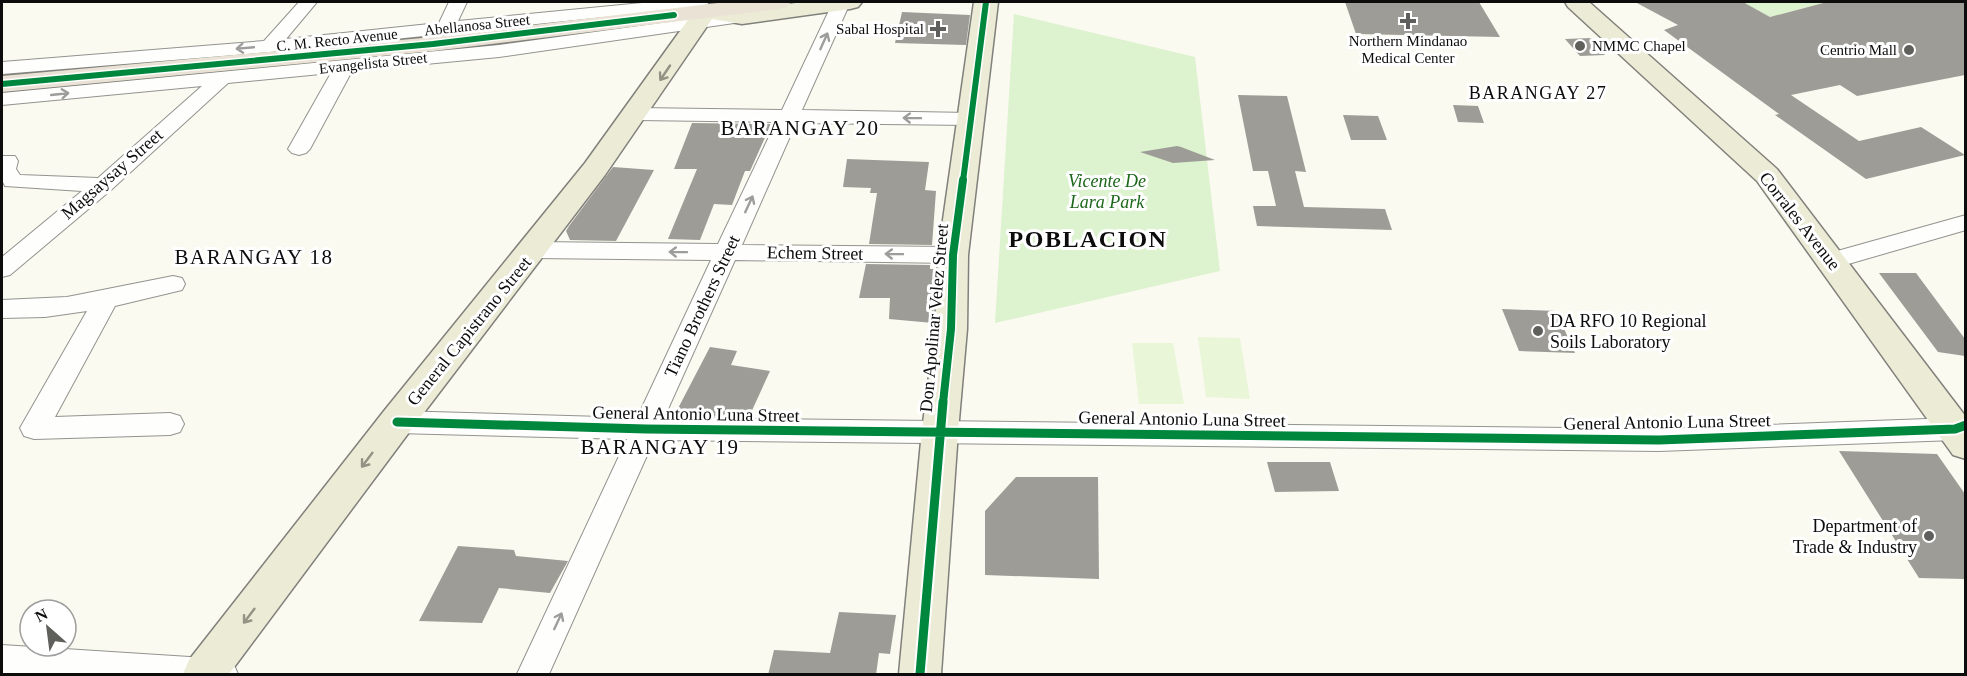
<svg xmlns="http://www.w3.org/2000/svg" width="1967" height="676" font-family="Georgia,serif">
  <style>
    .green { fill: #ddf2ce }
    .pitch { fill: #e9f6d8 }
    .building { fill: #9d9c96 }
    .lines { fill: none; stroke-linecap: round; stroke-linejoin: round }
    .minor-casing { stroke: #93938f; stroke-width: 2 }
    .major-casing { stroke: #80807c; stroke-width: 3 }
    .highway-casing { stroke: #80807c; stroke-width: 3 }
    .minor { fill: #fefefd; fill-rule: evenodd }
    .major { fill: #ecebd6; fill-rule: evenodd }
    .highway { fill: #eae2d4; fill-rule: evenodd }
    .cycleway-far2-casing { stroke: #fff; stroke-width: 9 }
    .cycleway-far1-casing { stroke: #fff; stroke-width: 11 }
    .cycleway-casing { stroke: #fff; stroke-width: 13 }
    .cycleway-far2 { stroke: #00873e; stroke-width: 6 }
    .cycleway-far1 { stroke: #00873e; stroke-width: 8 }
    .cycleway { stroke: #00873e; stroke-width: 9 }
    .oneway { stroke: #9d9d9d }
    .oneway2 { stroke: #929285 }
    .poi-dot { fill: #5f5f5c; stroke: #fff; stroke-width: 2 }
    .labels { text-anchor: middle; stroke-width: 6; stroke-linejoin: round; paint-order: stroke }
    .far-street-label { font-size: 15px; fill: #0c0c0c; stroke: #fff }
    .far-poi-label { font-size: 15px; fill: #0c0c0c; stroke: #fff; text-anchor: end }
    .far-quarter-label { font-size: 18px; letter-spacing: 1.5px; fill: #0c0c0c; stroke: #fff }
    .street-label { font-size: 18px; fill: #0c0c0c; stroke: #fff }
    .park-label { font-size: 18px; font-style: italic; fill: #1c671a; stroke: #fff }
    .poi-label { font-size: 18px; fill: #0c0c0c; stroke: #fff; text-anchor: start }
    .quarter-label { font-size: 21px; letter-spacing: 1.5px; fill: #0c0c0c; stroke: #fff }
    .district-label { font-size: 24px; font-weight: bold; letter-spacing: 1.5px; fill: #0c0c0c; stroke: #fff }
  </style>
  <rect width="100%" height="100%" fill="#fafaf0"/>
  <!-- green -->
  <path class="green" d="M1743,2H1827L1770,17Z
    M1014,14L1195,57L1220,271L995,323Z"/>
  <!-- pitch -->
  <path class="pitch" d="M1198,337L1240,338L1250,399L1206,397Z
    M1173,343L1184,404H1139L1132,343Z"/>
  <!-- building -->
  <path class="building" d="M1345,2H1479L1500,37L1356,34Z
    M1635,2H1743L1770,17L1827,2H1965V75L1857,96L1840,85L1791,95L1859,141L1921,127L1965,155L1866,179L1775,115L1779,114L1664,30L1678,25Z
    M902,12L970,15L966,45L895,43Z
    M1591,38L1605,55L1580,56L1565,39Z
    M1238,95L1287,96L1306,172L1295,171L1304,207L1385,209L1392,230L1257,226L1253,206H1276L1268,171H1253Z
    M1453,105L1478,106L1484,123L1458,122Z
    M1343,115L1378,116L1387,140H1351Z
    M692,123L771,124L750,171H745L732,205L714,204L700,240L668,239L697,169H674Z
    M1177,146L1181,147L1215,160L1173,163L1140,152Z
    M847,159L929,162L925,190L936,191L932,245L869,244L877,193H870L871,188L843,187Z
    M613,167L654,170L616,241L570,240L566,231L569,226Z
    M866,264L930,265V269H935L933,323L889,319L890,298H859Z
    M1879,273H1916L1965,339V356L1938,352Z
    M1502,309L1556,311L1575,353L1519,351Z
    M710,347L737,351L731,365L770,371L749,417L674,416Z
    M1839,451L1937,454L1965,494V579L1919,578Z
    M1267,462H1330L1339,491L1275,492Z
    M1016,477H1098L1099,579L985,575V511Z
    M458,546L514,550L516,556L568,561L550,593L499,588L482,623L419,621Z
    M839,612L896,615L890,654L879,653L876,675H768L774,650L830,653Z"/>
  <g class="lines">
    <defs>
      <path id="minor" d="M299,2H317L286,39L439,23L449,2H467L458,21L652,2H709L706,6L700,7L270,52L2,74V62L264,41Z
        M833,2L850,3L802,110L970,113L977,115L980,119L977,123L970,125L796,123L742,245L953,247L961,249L965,255L961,261L953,263L735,260L664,418L1659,429L1954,418L1966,415V436L1955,440L1659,451L654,440L549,674H517L627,439L397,433L387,429L383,422L387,415L397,411L637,418L711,260L534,258L526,256L522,250L526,244L534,242L718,244L776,122L638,120L631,118L628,114L631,110L638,108L782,110Z
        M742,12L748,13L751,17L748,21L499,57L352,71L310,149L306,153L299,155L292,153L288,149L331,73L228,83L111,190L10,275L2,277V257L82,191L5,186L2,180V156H15L18,161L16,169L20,175L98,178L202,86L2,105V93L499,45Z
        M1966,215V230L1831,269L1823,267L1819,261L1823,255Z
        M173,276L182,278L185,284L182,290L115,306L55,417L170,413L180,416L184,424L180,432L170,435L34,439L24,436L20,428L87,311L45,317L2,318V300L67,297Z
        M2,645L221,659L233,663L238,674H2Z"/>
      <path id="major" d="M803,2H862L858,7L850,9L742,24L712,19L605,175L410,431L229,674H183L189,660L384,411L585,163L698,6L706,4L742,10Z
        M974,2H998L968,255L967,329L958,431L941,674H899L922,431L935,329L938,255Z
        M1565,2H1589L1777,169L1966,417V459L1953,455L1757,181L1568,7Z"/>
      <path id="highway" d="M726,2H791L787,7L779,9L433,51L2,92V76L433,37Z"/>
    </defs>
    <!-- minor casing -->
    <use href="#minor" class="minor-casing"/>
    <!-- major casing -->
    <use href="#major" class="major-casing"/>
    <!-- highway casing -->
    <use href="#highway" class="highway-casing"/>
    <!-- minor -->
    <use href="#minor" class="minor"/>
    <!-- major -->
    <use href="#major" class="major"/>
    <!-- highway -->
    <use href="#highway" class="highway"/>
    <defs>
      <path id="cycleway-far2" d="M2,84L433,44L674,15
        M963,181L986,2"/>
      <path id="cycleway-far1" d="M943,403L951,329L953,255L963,180"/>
      <path id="cycleway" d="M397,422L646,429L1659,440L1955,429L1966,425
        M920,674L943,402"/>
    </defs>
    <!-- cycleway-far2 casing -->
    <use href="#cycleway-far2" class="cycleway-far2-casing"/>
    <!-- cycleway-far1 casing -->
    <use href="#cycleway-far1" class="cycleway-far1-casing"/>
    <!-- cycleway casing -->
    <use href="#cycleway" class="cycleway-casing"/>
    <!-- cycleway-far2 -->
    <use href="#cycleway-far2" class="cycleway-far2"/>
    <!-- cycleway-far1 -->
    <use href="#cycleway-far1" class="cycleway-far1"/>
    <!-- cycleway -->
    <use href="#cycleway" class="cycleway"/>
  </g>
  <!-- one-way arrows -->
  <defs><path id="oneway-shaft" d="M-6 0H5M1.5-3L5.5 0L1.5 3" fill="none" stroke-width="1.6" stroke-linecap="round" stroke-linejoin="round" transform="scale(1.5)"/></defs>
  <g class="oneway">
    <use href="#oneway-shaft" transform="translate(824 41) rotate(-66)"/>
    <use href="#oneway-shaft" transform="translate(245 48) rotate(175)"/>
    <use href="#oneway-shaft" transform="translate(60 94) rotate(-6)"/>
    <use href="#oneway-shaft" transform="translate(912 118) rotate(-179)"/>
    <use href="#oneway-shaft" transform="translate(749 204) rotate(-65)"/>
    <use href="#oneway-shaft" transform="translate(678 252) rotate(-179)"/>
    <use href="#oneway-shaft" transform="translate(894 254) rotate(-179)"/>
    <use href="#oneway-shaft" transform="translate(558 621) rotate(-65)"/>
  </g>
  <g class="oneway2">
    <use href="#oneway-shaft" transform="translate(665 73) rotate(124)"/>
    <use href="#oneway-shaft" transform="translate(367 460) rotate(127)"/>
    <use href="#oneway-shaft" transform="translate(249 616) rotate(127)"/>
  </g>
  <!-- markers -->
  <g class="poi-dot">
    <path d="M1405 12h6v6h6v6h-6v6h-6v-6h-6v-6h6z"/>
    <path d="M935 20h6v6h6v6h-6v6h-6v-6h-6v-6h6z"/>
    <circle cx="1580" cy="46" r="6"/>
    <circle cx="1909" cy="50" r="6"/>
    <circle cx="1538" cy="331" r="6"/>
    <circle cx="1929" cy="536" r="6"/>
  </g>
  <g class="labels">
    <!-- far-street labels -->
    <g class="far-street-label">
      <text transform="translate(477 25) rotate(-6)" y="5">Abellanosa Street</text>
      <text transform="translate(337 40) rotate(-6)" y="5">C. M. Recto Avenue</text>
      <text transform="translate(373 63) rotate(-6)" y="5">Evangelista Street</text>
    </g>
    <!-- far-poi labels -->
    <g class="far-poi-label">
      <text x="924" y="34">Sabal Hospital</text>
      <text x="1408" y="46" text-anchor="middle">Northern Mindanao<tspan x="1408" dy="17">Medical Center</tspan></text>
      <text x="1592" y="51" text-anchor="start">NMMC Chapel</text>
      <text x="1897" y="55">Centrio Mall</text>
    </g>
    <!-- far-quarter labels -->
    <g class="far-quarter-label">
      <text x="1538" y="99">BARANGAY 27</text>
    </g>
    <!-- street labels -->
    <g class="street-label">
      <text transform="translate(112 174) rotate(-41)" y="6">Magsaysay Street</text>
      <text transform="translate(1800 221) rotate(52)" y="6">Corrales Avenue</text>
      <text transform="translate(815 253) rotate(1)" y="6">Echem Street</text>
      <text transform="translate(702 306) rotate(-65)" y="6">Tiano Brothers Street</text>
      <text transform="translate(934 318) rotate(-85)" y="6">Don Apolinar Velez Street</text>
      <text transform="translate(469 331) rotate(-51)" y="6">General Capistrano Street</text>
      <text transform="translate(696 414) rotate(1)" y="6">General Antonio Luna Street</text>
      <text transform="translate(1182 419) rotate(1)" y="6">General Antonio Luna Street</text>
      <text transform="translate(1667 422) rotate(-1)" y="6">General Antonio Luna Street</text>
    </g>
    <!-- park labels -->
    <g class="park-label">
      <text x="1107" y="187">Vicente De<tspan x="1107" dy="21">Lara Park</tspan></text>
    </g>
    <!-- poi labels -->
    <g class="poi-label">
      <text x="1550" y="327">DA RFO 10 Regional<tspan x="1550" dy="21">Soils Laboratory</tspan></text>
      <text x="1917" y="532" text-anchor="end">Department of<tspan x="1917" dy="21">Trade &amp; Industry</tspan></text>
    </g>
    <!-- quarter labels -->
    <g class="quarter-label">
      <text x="800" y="135">BARANGAY 20</text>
      <text x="254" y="264">BARANGAY 18</text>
      <text x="660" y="454">BARANGAY 19</text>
    </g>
    <!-- district labels -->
    <g class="district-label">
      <text x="1088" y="247">POBLACION</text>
    </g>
  </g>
  <!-- border -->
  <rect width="1967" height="676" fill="none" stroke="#0c0c0c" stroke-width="6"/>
  <!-- north arrow -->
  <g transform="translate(48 628) rotate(332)"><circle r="28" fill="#ffffff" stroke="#9e9e9e" stroke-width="1.5"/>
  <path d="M0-4.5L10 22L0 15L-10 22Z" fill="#5f5f5c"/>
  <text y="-9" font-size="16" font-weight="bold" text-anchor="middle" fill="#0c0c0c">N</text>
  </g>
</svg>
